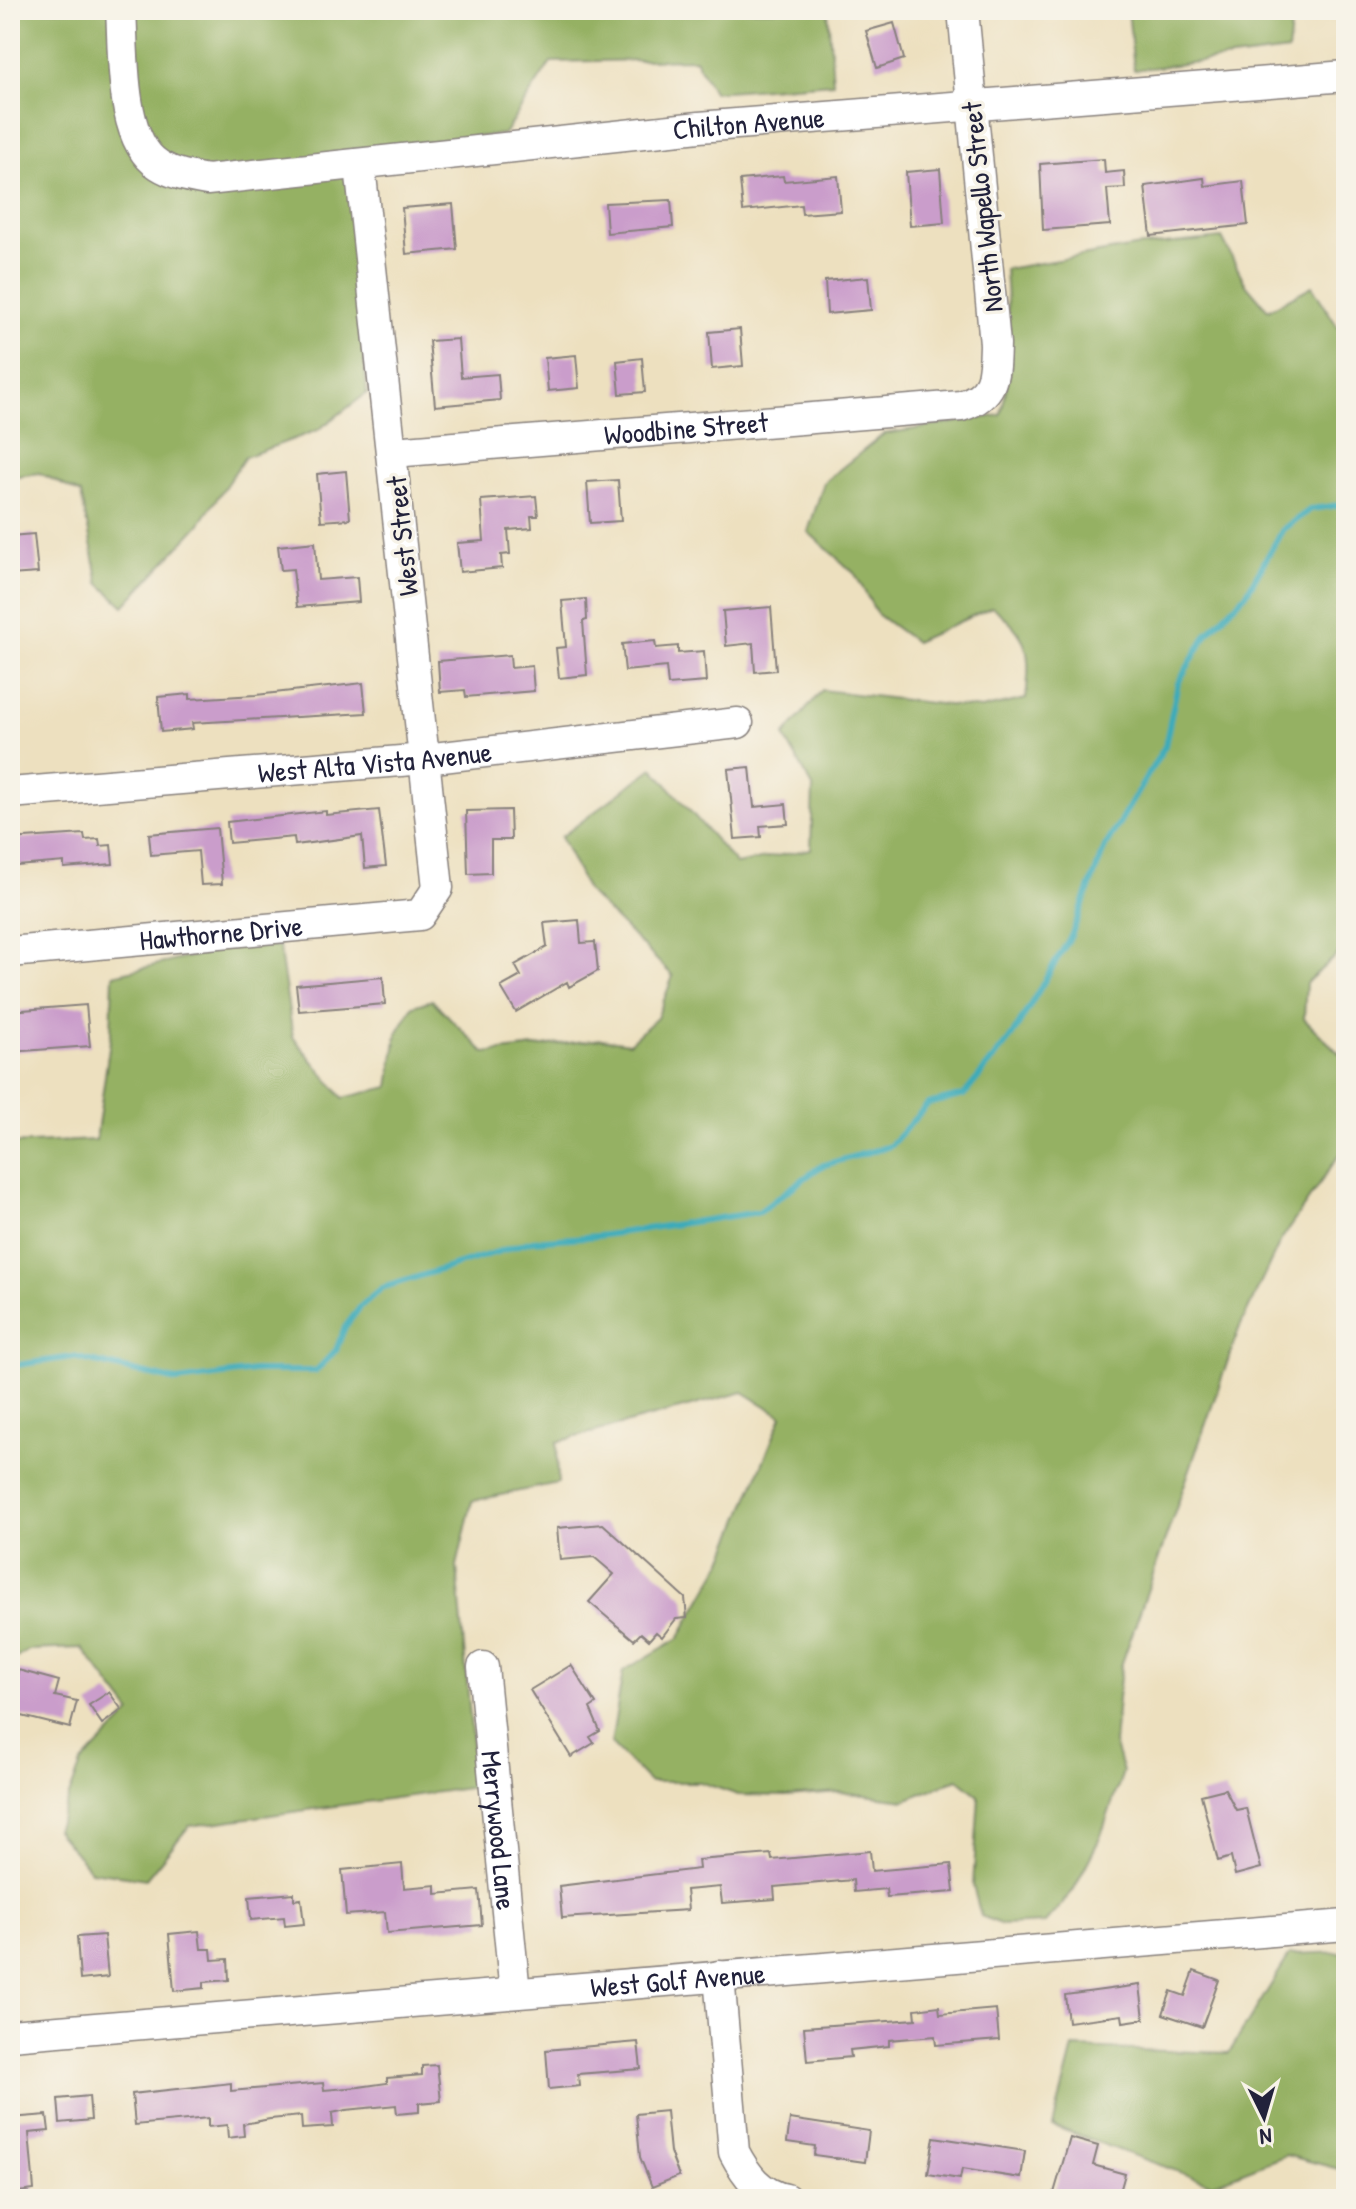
<svg xmlns="http://www.w3.org/2000/svg" width="1356" height="2209" font-family="'Patrick Hand',sans-serif">
  <style>
    .forest { fill: #95b163; stroke: #5c6a4f; stroke-width: 2 }
    .lines { fill: none; stroke-linecap: round; stroke-linejoin: round }
    .stream { stroke: #3cabb9; stroke-width: 6 }
    .building { fill: #ca9dcb }
    .minor-casing { stroke: #88817d; stroke-width: 33 }
    .minor { stroke: #fff; stroke-width: 30 }
    .labels { text-anchor: middle; stroke-width: 7; stroke-linejoin: round; paint-order: stroke }
    .street-label { font-size: 28px; fill: #22223b; stroke: #f7f3e8 }
  </style>
  <rect width="100%" height="100%" fill="#f7f3e8"/>
  <filter id="ink" filterUnits="userSpaceOnUse"><feTurbulence type="fractalNoise" baseFrequency=".0125" numOctaves="2"/><feDisplacementMap in="SourceGraphic" scale="16" xChannelSelector="R" yChannelSelector="G"/><feConvolveMatrix kernelMatrix="1 2 1 2 8 2 1 2 1" color-interpolation-filters="sRGB"/></filter>
  <filter id="wash" filterUnits="userSpaceOnUse"><feTurbulence type="fractalNoise" baseFrequency=".006" numOctaves="4" result="noise"/><feDisplacementMap in="SourceGraphic" scale="32" xChannelSelector="R" yChannelSelector="G"/><feGaussianBlur stdDeviation="1.8" result="paint"/><feColorMatrix in="noise" values="0 0 0 0 0 0 0 0 0 0 0 0 0 0 0 0 0 1.4 0 .05"/><feComposite in="paint" operator="in"/></filter>
  <g filter="url(#wash)">
    <rect width="100%" height="100%" fill="#ede0bf"/>
    <!-- forest -->
    <path class="forest" d="M10,10H828L833,83L713,92L695,59L551,62L504,134L347,150L367,393L318,430L245,457L199,525L124,606L99,583L81,494L40,473L10,477Z
      M1128,10H1293L1288,51L1134,70Z
      M1222,238L1245,283L1268,310L1312,286L1346,340V947L1306,983L1304,1019L1346,1060V1145L1281,1240L1239,1329L1121,1666L1114,1743L1123,1772L1100,1838L1073,1891L1045,1923L1002,1925L981,1916L973,1886L979,1796L958,1779L905,1800L840,1792L786,1796L738,1795L700,1782H649L611,1744L623,1671L679,1638L722,1563L782,1416L743,1392L557,1442L558,1483L472,1501L457,1566L476,1787L189,1826L146,1879L91,1871L56,1830L81,1764L131,1712L82,1648L29,1650L10,1662V1144L96,1140L111,1033L113,975L236,946H279L293,1037L343,1098L389,1087L397,1033L413,1006L432,1000L485,1053L602,1039L629,1043L657,1018L673,976L587,891L561,837L653,768L736,864L811,849L813,787L784,736L822,690L981,709L1026,699C1031,653 1031,637 992,607L915,642L877,614L855,574L808,532L824,482L884,434L1001,415L1011,365L1005,269L1134,247Z
      M1346,1952V2171L1286,2155L1212,2184L1053,2126L1073,2048L1229,2053L1290,1954Z"/>
    <g class="lines">
      <!-- stream -->
      <path class="stream" d="M10,1366L73,1357L177,1381L254,1371H316L336,1350L345,1327L361,1306L382,1288L532,1241L598,1236L759,1212L821,1166L890,1146L928,1104L964,1095L1012,1036L1071,936L1105,847L1165,746L1178,683L1207,634L1246,594L1283,529L1311,509L1346,504"/>
    </g>
    <g id="blocks">
      <!-- building -->
      <path class="building" d="M894,23L904,59L877,68L866,31Z
        M1104,159L1105,173L1124,171L1125,188L1107,189L1110,225L1043,230L1040,164Z
        M940,169L944,223L910,226L906,172Z
        M783,176L784,181L838,176L841,211L802,214L801,205L743,211L740,180Z
        M1204,178L1205,186L1243,181L1248,225L1151,236L1145,186Z
        M671,200L673,227L607,233L605,203Z
        M453,204L457,249L406,254L402,208Z
        M868,277L871,310L827,314L825,281Z
        M740,329L743,366L712,369L709,332Z
        M458,339L461,377L498,374L500,400L435,406L429,341Z
        M576,355L579,388L548,391L545,358Z
        M642,358L645,392L620,394L617,361Z
        M346,471L350,519L321,521L317,474Z
        M618,480L621,521L590,523L587,482Z
        M536,496L538,516H531L532,528L508,530L510,554L501,555L502,568L460,572L457,543L484,541L481,500Z
        M34,534L38,573L10,575V536Z
        M315,542L318,580L357,577L359,602L297,607L293,569L281,570L278,546Z
        M586,599L587,620L583,621L587,675L559,678L556,648L566,647L562,601Z
        M771,607L776,670L755,672L753,643L726,646L723,611Z
        M655,641L656,648L678,646V653L704,651L706,682L668,685L666,667L625,671L622,644Z
        M510,655L511,668L532,666L534,691L466,697L465,690L440,692L438,661Z
        M363,683L366,713L192,723L193,729L161,732L158,697L190,694V699L256,695Z
        M750,767L754,807L786,804L788,824L760,826L761,837L735,839L728,769Z
        M379,810L386,866L365,868L362,836L295,845L294,837L229,843L227,822L326,811V815Z
        M510,810L511,840H491V873L468,874L466,811Z
        M217,828L222,884L201,885L198,851L151,855L149,834Z
        M84,834L85,840L99,839L100,846L111,845L113,864L64,868V862L17,866V860L10,861V839Z
        M579,920L581,943L595,942L598,971L569,987L567,982L516,1012L501,987L521,976L515,965L547,947L544,923Z
        M383,977L385,1004L299,1011L296,985Z
        M86,1005L90,1046L10,1052V1011Z
        M603,1524L685,1598L687,1618L676,1619L662,1637L656,1632L649,1640L641,1633L634,1640L589,1602L614,1574L594,1557L560,1560L557,1528Z
        M571,1665L596,1704L590,1708L600,1731L590,1737L594,1743L571,1757L530,1690Z
        M18,1670L59,1681L55,1696L77,1701L70,1728L10,1713Z
        M109,1692L122,1710L102,1724L89,1705Z
        M1225,1789L1236,1810L1246,1808L1261,1868L1235,1875L1231,1857L1218,1861L1201,1795Z
        M870,1851L872,1871L951,1864L954,1892L887,1897L886,1889L854,1892L853,1880L774,1887L775,1899L722,1903L720,1887L686,1890L688,1910L562,1918L559,1886L699,1869L698,1860L771,1854L772,1860Z
        M402,1864L404,1888L436,1885V1894L479,1890L482,1925L387,1933L385,1912L346,1915L342,1870Z
        M294,1893V1900L301,1899L304,1924L285,1926L284,1917L251,1920L249,1897Z
        M199,1931L201,1949H211L212,1960L228,1959L229,1980L204,1982V1988L174,1991L169,1934Z
        M104,1935L108,1977L80,1980L77,1937Z
        M1194,1971L1219,1980L1202,2027L1163,2014L1171,1991L1185,1996Z
        M1140,1985L1144,2019L1123,2022L1122,2015L1068,2022L1065,1995Z
        M939,2006L940,2014L996,2009L999,2040L936,2045L935,2036L889,2040V2046L850,2050L851,2057L807,2061L804,2027L916,2019L915,2009Z
        M638,2042L641,2069L578,2074L579,2086L549,2089L546,2050Z
        M437,2065L441,2101L419,2103V2112L397,2114L396,2105L346,2110L332,2113L333,2127L302,2129L301,2116L270,2119L243,2124L244,2136L228,2138L227,2125L208,2127V2118L135,2125L132,2094L231,2083V2091L323,2083L324,2090L359,2087L387,2083V2078L422,2075V2066Z
        M89,2096L91,2120L60,2123L58,2099Z
        M666,2111L670,2152L679,2176L652,2187L640,2157L636,2114Z
        M47,2115L49,2131L29,2133L34,2190L10,2193V2118Z
        M790,2119L869,2131L865,2162L814,2155L815,2146L787,2142Z
        M934,2137L1025,2151L1021,2178L962,2169L960,2179L928,2174Z
        M1070,2138L1098,2146L1093,2165L1125,2174L1118,2199H1078L1054,2193Z"/>
    </g>
  </g>
  <g filter="url(#ink)">
    <use href="#blocks" fill-opacity="0" stroke="#88817d" stroke-width="2"/>
    <g class="lines">
      <defs>
        <g id="minor">
          <path id="s1" d="M121,10C124,53 119,140 159,165C173,174 190,177 207,180L699,127L1346,76"/>
          <path id="s2" d="M393,452L961,406C995,395 994,376 995,344L963,10"/>
          <path id="s3" d="M10,793L425,759L738,723"/>
          <path id="s4" d="M10,952L420,915L438,888L360,166"/>
          <path id="s5" d="M483,1667L515,1993"/>
          <path d="M719,1976L734,2152C746,2175 760,2194 786,2199"/>
          <path id="s6" d="M10,2035L1346,1925"/>
        </g>
      </defs>
      <!-- minor casing -->
      <use href="#minor" class="minor-casing"/>
      <!-- minor -->
      <use href="#minor" class="minor"/>
    </g>
  </g>
  <g class="labels">
    <!-- street labels -->
    <g class="street-label">
      <text dy="10" stroke="none"><textPath href="#s1" startOffset="760">Chilton Avenue</textPath></text>
      <text transform="translate(982 207) rotate(-96)" y="10">North Wapello Street</text>
      <text dy="10" stroke="none"><textPath href="#s2" startOffset="294">Woodbine Street</textPath></text>
      <text transform="translate(402 536) rotate(-96)" y="10">West Street</text>
      <text dy="10" stroke="none"><textPath href="#s3" startOffset="366">West Alta Vista Avenue</textPath></text>
      <text dy="10" stroke="none"><textPath href="#s4" startOffset="212">Hawthorne Drive</textPath></text>
      <text dy="10" stroke="none"><textPath href="#s5" startOffset="164">Merrywood Lane</textPath></text>
      <text dy="10" stroke="none"><textPath href="#s6" startOffset="670">West Golf Avenue</textPath></text>
    </g>
  </g>
  <!-- margin -->
  <rect width="1356" height="2209" fill="none" stroke="#f7f3e8" stroke-width="40"/>
  <!-- north arrow -->
  <g transform="translate(1264 2117) rotate(175)" stroke="#f7f3e8" stroke-width="6" paint-order="stroke">
  <path d="M0-6L14 30L0 20L-14 30Z" fill="#22223b"/>
  <text y="-12" font-size="22" font-weight="bold" text-anchor="middle" fill="#22223b">N</text>
  </g>
</svg>
